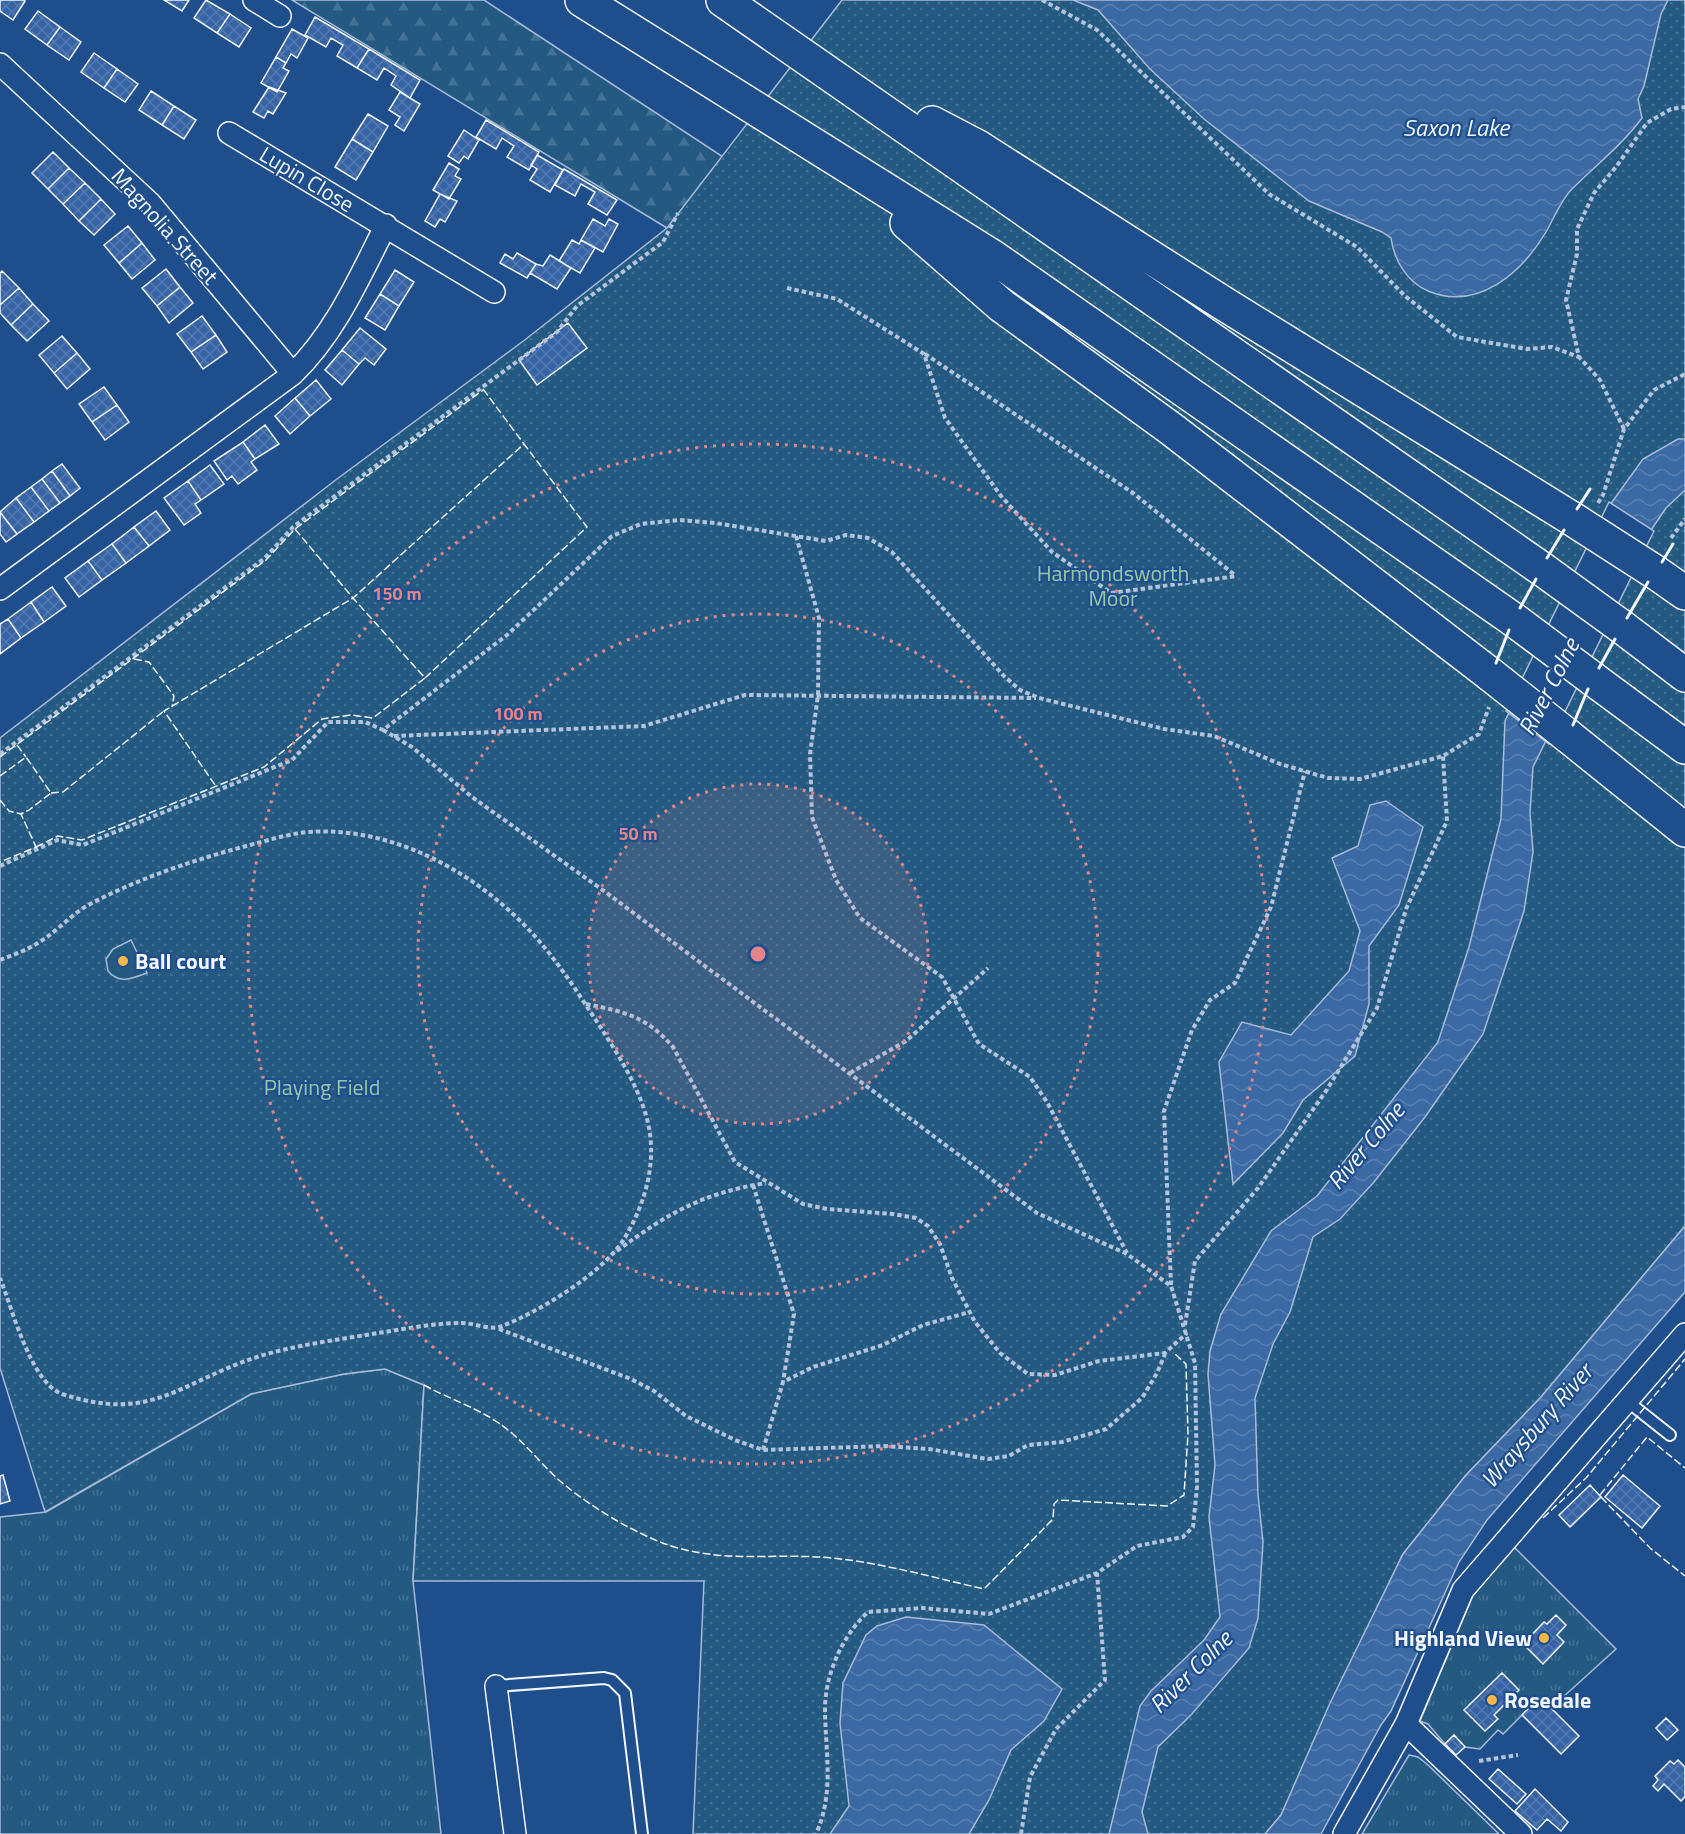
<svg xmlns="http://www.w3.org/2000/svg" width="1685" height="1834" font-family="'Titillium Web',sans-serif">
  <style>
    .grass { fill: url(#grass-tufts); stroke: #a8bbd7; stroke-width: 1.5 }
    .forest { fill: url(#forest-firs); stroke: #a8bbd7; stroke-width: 1.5 }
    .park { fill: url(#park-dots); stroke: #a8bbd7; stroke-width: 1.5 }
    .pitch { fill: #245a82; stroke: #a8bbd7; stroke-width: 1.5 }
    .water { fill: url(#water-waves); stroke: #a8bbd7; stroke-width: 1.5 }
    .pier { fill: #1f4e8c; stroke: #a8bbd7; stroke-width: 1.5 }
    .building { fill: url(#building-cross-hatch); stroke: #f2f6ff; stroke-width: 1.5 }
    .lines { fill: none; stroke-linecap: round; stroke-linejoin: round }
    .service-casing { stroke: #f2f6ff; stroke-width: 14 }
    .minor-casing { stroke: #f2f6ff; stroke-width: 24 }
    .motorway-casing { stroke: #f2f6ff; stroke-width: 36 }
    .path { stroke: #b3c4dc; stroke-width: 4; stroke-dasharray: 4.5 3; stroke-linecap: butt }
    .service { stroke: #1f4e8c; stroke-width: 10 }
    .minor { stroke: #1f4e8c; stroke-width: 21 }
    .motorway { stroke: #1f4e8c; stroke-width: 33 }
    .motorway-bridge-casing { stroke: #f2f6ff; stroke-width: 36; stroke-linecap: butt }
    .motorway-bridge { stroke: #1f4e8c; stroke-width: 33 }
    .fence { stroke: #f2f6ff; stroke-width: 1.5; stroke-dasharray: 8 3; stroke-linecap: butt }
    .wall { stroke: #f2f6ff; stroke-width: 3 }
    .ring { fill: none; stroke: #e38589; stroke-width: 3; stroke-dasharray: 3 6 }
    .poi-dot { fill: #ffb74d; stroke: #1f4e8c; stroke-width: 2 }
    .labels { text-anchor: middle; stroke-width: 4.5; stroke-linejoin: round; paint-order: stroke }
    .street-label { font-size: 22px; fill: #f2f6ff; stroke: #1f4e8c }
    .park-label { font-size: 22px; fill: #97c8a6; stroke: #1f4e8c }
    .poi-label { font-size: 22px; font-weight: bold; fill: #f2f6ff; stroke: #1f4e8c; text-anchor: start }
    .water-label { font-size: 24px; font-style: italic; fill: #f2f6ff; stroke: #1f4e8c }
    .centre { fill: #e38589; stroke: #1f4e8c; stroke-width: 3 }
    .ring-label { font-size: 18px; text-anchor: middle; font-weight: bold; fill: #e38589; stroke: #1f4e8c; stroke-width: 4.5; stroke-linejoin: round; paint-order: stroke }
  </style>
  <defs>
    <pattern id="grass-tufts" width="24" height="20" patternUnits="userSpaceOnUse" patternTransform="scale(1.5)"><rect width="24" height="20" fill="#245a82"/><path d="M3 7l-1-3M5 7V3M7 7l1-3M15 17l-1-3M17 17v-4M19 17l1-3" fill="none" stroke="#447295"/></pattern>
    <pattern id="forest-firs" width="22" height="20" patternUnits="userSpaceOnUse" patternTransform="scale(1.5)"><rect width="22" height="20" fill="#245a82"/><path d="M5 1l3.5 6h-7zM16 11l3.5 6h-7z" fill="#447295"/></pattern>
    <pattern id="park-dots" width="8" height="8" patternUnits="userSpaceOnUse" patternTransform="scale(1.5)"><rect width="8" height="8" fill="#245a82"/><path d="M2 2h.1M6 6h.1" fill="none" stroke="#447295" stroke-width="1.8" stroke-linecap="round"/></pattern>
    <pattern id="water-waves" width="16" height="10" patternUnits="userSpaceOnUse" patternTransform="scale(1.5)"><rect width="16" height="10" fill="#3b69a3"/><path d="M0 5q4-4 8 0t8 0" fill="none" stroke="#587fb1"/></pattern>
    <pattern id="building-cross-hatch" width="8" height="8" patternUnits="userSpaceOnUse" patternTransform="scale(1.5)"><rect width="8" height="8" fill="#3563a3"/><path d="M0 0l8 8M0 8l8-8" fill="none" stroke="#537ab1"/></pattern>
  </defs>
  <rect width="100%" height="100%" fill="#1f4e8c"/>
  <!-- grass -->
  <path class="grass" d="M385,1369L424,1385L413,1581L441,1834H0V1517L46,1512L251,1394L344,1374Z
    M1514,1547L1616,1649L1551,1708L1540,1697L1503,1734L1498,1730L1480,1749L1465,1747L1454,1735L1445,1744L1428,1724L1420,1721L1472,1597Z
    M1409,1755L1418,1757L1428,1765L1499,1834H1362Z"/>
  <!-- forest -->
  <path class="forest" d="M292,0H484L743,170L667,228Z"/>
  <!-- park -->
  <path class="park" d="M842,0H1685V1226L1541,1397L1466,1475L1403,1554L1281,1815L1265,1834H693L704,1581H413L424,1385L385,1369L344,1374L251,1394L45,1512L0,1368V738L337,479L526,339L667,228Z"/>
  <!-- pitch -->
  <path class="pitch" d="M131,940L147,973C132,978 120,985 108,971L106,959L113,949Z"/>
  <!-- water -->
  <path class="water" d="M1073,0H1668L1661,14L1644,86L1638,99L1642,118C1622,145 1596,165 1572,189C1561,200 1554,218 1546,232C1522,272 1478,312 1428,291C1407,282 1394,260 1391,238L1382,232L1309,201L1287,184L1204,119L1150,69L1098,10Z
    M1678,439H1685V490L1666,508L1647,536L1533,767L1530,813L1533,852L1524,911L1483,1034L1425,1117L1374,1182L1340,1219L1313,1237L1290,1312L1273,1344L1255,1398L1258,1495L1263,1542L1258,1618L1249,1648L1191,1715L1158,1747L1142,1812L1148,1834H1109L1140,1706L1151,1691L1204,1640L1220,1617L1209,1517L1215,1465L1208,1374L1210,1351L1221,1314L1271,1231L1317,1196L1438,1042L1469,947L1501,819L1505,721L1607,509L1643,459Z
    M1386,801L1423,827L1399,905L1369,946V1004L1355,1056L1303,1100L1283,1133L1233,1184L1219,1062L1242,1022L1291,1035L1349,971L1360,931L1332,858L1358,846L1370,805Z
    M1685,1226V1292L1487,1520L1459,1562L1391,1711L1381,1725L1321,1834H1265L1281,1815L1330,1703L1403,1554L1466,1475L1541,1397Z
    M906,1617L984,1625L1062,1689L1044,1721L1011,1750L989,1800L969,1834H830L849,1806L840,1723L843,1683L866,1635L877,1626Z"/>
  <!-- pier -->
  <path class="pier" d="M1609,502L1654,531L1549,744L1506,711Z"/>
  <!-- building -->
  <path class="building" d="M0,0H24L25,1L13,20L0,11Z
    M164,0H189L182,11Z
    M206,0L230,14L217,33L194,18Z
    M38,11L60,27L47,45L25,29Z
    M230,14L251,28L239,47L217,33Z
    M315,17L369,49L357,68L337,56L343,45L331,38L326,47L305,35Z
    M60,27L81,42L69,60L47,45Z
    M292,29L308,38L297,58L291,54L286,63L276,57Z
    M369,49L420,80L410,98L391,85L396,76L384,68L377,80L357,68Z
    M94,53L117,69L104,88L81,72Z
    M276,57L286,63L283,68L289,71L277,92L261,83Z
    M117,69L138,84L125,102L104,88Z
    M269,87L286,93L273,114L268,111L264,118L253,112Z
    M151,91L174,106L162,125L139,110Z
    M400,92L420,104L404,131L395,125L400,117L389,110Z
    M174,106L196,120L184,139L162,125Z
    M368,114L388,126L373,152L352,139Z
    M486,120L539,152L529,170L507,157L514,146L502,138L496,149L476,137Z
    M464,130L479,140L468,159L464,156L459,163L448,156Z
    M352,139L373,152L356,180L335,167Z
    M53,152L69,168L48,189L32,173Z
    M537,155L563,170L550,192L530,180L537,169L531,165Z
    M449,163L459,169L455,176L461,179L449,199L433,190Z
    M69,168L85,183L63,204L48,189Z
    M564,169L617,200L607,215L588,204L595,192L581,184L575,196L555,185Z
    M85,183L101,199L79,221L63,204Z
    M440,194L457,201L445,222L440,219L435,227L425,221Z
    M101,199L115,214L94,235L79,221Z
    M593,219L605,226L609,219L618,224L603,252L581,240Z
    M128,226L142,243L119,263L104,245Z
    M572,240L579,244L581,240L595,248L580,273L559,261Z
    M142,243L155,260L132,279L119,263Z
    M517,253L536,264L527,278L500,263L505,254L513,259Z
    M550,255L571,268L557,289L530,273L536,264L543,266Z
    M166,269L180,287L157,306L142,288Z
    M395,270L414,282L399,306L380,294Z
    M2,271L19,288L0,305V273Z
    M180,287L193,303L169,323L157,306Z
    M19,288L33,304L11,325L0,313V305Z
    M380,294L399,306L385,330L365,318Z
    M33,304L49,321L27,341L11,325Z
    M202,316L216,335L191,352L177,334Z
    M568,323L587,348L537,385L519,360Z
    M360,328L386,349L374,365L365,358L359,364L342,350Z
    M216,335L227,352L203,369L191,352Z
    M62,336L77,353L54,373L39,355Z
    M342,350L359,364L342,385L325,370Z
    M77,353L90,369L67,389L54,373Z
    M316,380L331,399L310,416L295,398Z
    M104,387L117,405L92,422L79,404Z
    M295,398L310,416L290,434L275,416Z
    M117,405L129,422L105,440L92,422Z
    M265,425L279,444L255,459L243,442Z
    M243,442L255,459L251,462L257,470L238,484L232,476L227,480L214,461Z
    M62,464L80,488L70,496L52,471Z
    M210,465L224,484L201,500L188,481Z
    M52,471L70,496L60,503L42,479Z
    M42,479L60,503L49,511L31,487Z
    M188,481L201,500L195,504L201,513L184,525L164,498Z
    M31,487L49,511L34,522L16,498Z
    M16,498L34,522L17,534L0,512Z
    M156,511L170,530L149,546L134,527Z
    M0,512L17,534L6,542L0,534Z
    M134,527L149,546L126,563L112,544Z
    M112,544L126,563L102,580L88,561Z
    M88,561L102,580L79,597L65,578Z
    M52,587L66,606L44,622L31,602Z
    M31,602L44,622L21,638L8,619Z
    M8,619L21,638L0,654V624Z
    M3,1475L10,1501L0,1504V1476Z
    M1623,1475L1660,1506L1642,1528L1605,1497Z
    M1590,1485L1601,1497L1570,1527L1559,1515Z
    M1556,1615L1566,1625L1557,1635L1564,1642L1543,1664L1523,1644L1544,1622L1547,1624Z
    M1502,1673L1519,1690L1494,1715L1498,1719L1485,1731L1464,1710Z
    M1540,1697L1579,1736L1561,1754L1522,1715Z
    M1666,1718L1678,1730L1667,1740L1656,1728Z
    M1454,1735L1465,1747L1456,1755L1445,1744Z
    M1678,1760L1685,1767V1797L1681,1801L1664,1784L1658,1791L1653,1786L1658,1780L1655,1776L1670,1761L1674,1764Z
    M1498,1769L1526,1794L1517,1804L1489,1779Z
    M1535,1789L1568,1822L1561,1831L1547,1819L1537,1830L1515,1811Z"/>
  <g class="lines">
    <defs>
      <path id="service" d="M1627,1401L1670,1435
        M496,1686L604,1678L612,1680L625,1693L642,1834"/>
      <path id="minor" d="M254,0L280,16
        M0,64L150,203L293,374
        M229,133L494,292
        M0,589L293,374C336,332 359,278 386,225
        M496,1686L515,1834
        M1406,1724L1521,1834
        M1344,1834L1406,1724L1463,1590L1685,1334"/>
      <path id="motorway" d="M582,0L993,257L1514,620
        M723,0L1542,569
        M932,123L978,147L1226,305L1571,518
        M907,223L1002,306L1170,428L1491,675
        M1655,572L1685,593
        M1622,627L1685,675
        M1593,679L1685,747
        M1568,736L1685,830"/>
    </defs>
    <!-- service casing -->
    <use href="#service" class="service-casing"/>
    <!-- minor casing -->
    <use href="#minor" class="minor-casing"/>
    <!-- motorway casing -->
    <use href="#motorway" class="motorway-casing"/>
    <!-- path -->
    <path class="path" d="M1042,0L1097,30L1269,194L1357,247L1405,296L1457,337L1527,349L1552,347L1579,357
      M787,288L837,299L924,354L945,418L1001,496L1052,552L1111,593L1237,576
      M925,354L1133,493L1236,576
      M1624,429L1600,380L1579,357L1566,300L1577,254V229L1594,193L1616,167L1647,123L1671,109L1685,107
      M1598,503L1603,495L1624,429L1654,390L1685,374
      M796,536L819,618L818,695L810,754L812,817L836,880L860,918L942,977L979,1044L1030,1077L1047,1102L1127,1253
      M1671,538L1685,519
      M383,730L412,747L472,797L604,891L1037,1213L1127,1254L1171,1286L1195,1363L1197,1487L1193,1527L1183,1537L1137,1546L1097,1573L989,1614L922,1608L868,1612C843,1635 826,1672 825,1707C825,1751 835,1792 816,1834
      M394,736L644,726L745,695L1036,698
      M0,754L265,558L293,527L557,332L577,306L663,242L678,213
      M0,866L57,840L83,845L292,760L328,722H365L383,730L507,635L612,536L641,524L679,520L715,523L826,541L846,535L868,538L892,552L1004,676L1020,690L1039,698L1164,729L1214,736L1280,764L1328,778L1360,779L1443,756L1479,734L1489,707
      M0,960C13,955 27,950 38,943C58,931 72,913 92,903C142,877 197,859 250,845C269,840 288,834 308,832C393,826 475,872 531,932C558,961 580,996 601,1028C621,1059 645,1097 650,1134C655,1170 643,1208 624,1239C604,1272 539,1312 502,1326C491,1331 475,1323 461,1323C434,1323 405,1329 378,1333C337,1340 293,1345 254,1358C177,1384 151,1423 62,1394C31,1383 12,1308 0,1278
      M586,1004C625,1012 646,1016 673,1047L735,1162L803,1204L827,1209L893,1214L916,1218L928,1226L940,1244L952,1278L975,1322L1000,1353L1028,1374L1055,1375L1099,1361L1165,1353L1187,1333
      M850,1073L906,1041L988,968
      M753,1185L794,1314L783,1382
      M617,1251C668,1213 703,1193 766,1183
      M1171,1285L1164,1111L1192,1030L1210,1000L1235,983L1271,907L1305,771
      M1185,1325L1195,1261L1258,1188L1326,1091L1377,1008L1406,909L1447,821L1443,756
      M499,1329L631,1379L654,1391L686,1416L735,1440L763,1450L885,1446L929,1449L988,1459L1009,1456L1028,1445L1062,1442L1106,1429L1142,1398L1157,1373L1165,1354
      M763,1450L783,1382L813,1367L883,1345L923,1325L970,1312
      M1479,1761L1518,1755
      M1021,1834L1030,1777L1056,1729L1105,1680L1097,1573"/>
    <!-- service -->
    <use href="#service" class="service"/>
    <!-- minor -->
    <use href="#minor" class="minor"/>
    <!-- motorway -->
    <use href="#motorway" class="motorway"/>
    <defs>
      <path id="motorway-bridge" d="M1571,518L1655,572
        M1542,569L1622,627
        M1514,620L1593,679
        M1491,675L1568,736"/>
    </defs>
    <!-- motorway-bridge casing -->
    <use href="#motorway-bridge" class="motorway-bridge-casing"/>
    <!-- motorway-bridge -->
    <use href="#motorway-bridge" class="motorway-bridge"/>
    <!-- fence -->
    <path class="fence" d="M483,389L524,444
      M295,529L353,598L524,444L587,527L425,678
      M134,659L149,662L174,696L172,707
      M17,745L26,757
      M0,757L266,560L295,529L483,390
      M0,776L26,757L51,793L29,810L21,814L36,847L0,862
      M51,793L63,792L164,711
      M0,800L9,811L21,814
      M36,847L58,836L82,840L264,767L322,719L351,715L373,718L425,678L353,598L164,711L215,785
      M424,1385C451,1400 484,1410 508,1430C527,1445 542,1465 560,1481C587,1504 621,1525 653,1539C714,1566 769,1552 832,1558C883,1563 935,1578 984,1589L1053,1519L1054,1504L1058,1500L1167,1506L1184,1495L1188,1434L1186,1364L1175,1354
      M1600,1495L1647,1437L1685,1468
      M1601,1497L1650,1548L1685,1576
      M1543,1518L1586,1478L1685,1359"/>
    <!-- wall -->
    <path class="wall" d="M1577,509L1590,489
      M1547,558L1564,530
      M1662,562L1673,544
      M1520,608L1536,579
      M1627,618L1648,582
      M1496,663L1509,630
      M1599,668L1615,639
      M1573,725L1588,689"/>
  </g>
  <!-- distance rings -->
  <circle cx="758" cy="954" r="170" fill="#e38589" fill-opacity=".12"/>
  <g class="ring">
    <circle cx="758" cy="954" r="170"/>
    <circle cx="758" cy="954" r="340"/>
    <circle cx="758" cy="954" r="510"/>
  </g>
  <!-- markers -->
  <g class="poi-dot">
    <circle cx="123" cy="961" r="6"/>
    <circle cx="1544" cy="1638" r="6"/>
    <circle cx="1492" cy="1700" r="6"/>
  </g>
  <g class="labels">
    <!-- street labels -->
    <g class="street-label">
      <text transform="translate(307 179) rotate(31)" y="8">Lupin Close</text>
      <text transform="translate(165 226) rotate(48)" y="8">Magnolia Street</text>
    </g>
    <!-- park labels -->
    <g class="park-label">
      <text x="1113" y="581">Harmondsworth<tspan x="1113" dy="25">Moor</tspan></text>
      <text x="322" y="1095">Playing Field</text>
    </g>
    <!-- poi labels -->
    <g class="poi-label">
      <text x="135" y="969">Ball court</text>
      <text x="1532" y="1646" text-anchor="end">Highland View</text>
      <text x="1504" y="1708">Rosedale</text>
    </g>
    <!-- water labels -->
    <g class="water-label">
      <text x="1456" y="136">Saxon Lake</text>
      <text transform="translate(1549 687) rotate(-63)" y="8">River Colne</text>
      <text transform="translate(1366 1146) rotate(-50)" y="8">River Colne</text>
      <text transform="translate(1537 1426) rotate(-49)" y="8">Wraysbury River</text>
      <text transform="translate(1191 1672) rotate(-45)" y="8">River Colne</text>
    </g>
  </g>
  <circle cx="758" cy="954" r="9" class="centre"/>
  <g class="ring-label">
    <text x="397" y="600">150 m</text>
    <text x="518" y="720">100 m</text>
    <text x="638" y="840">50 m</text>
  </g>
</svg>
